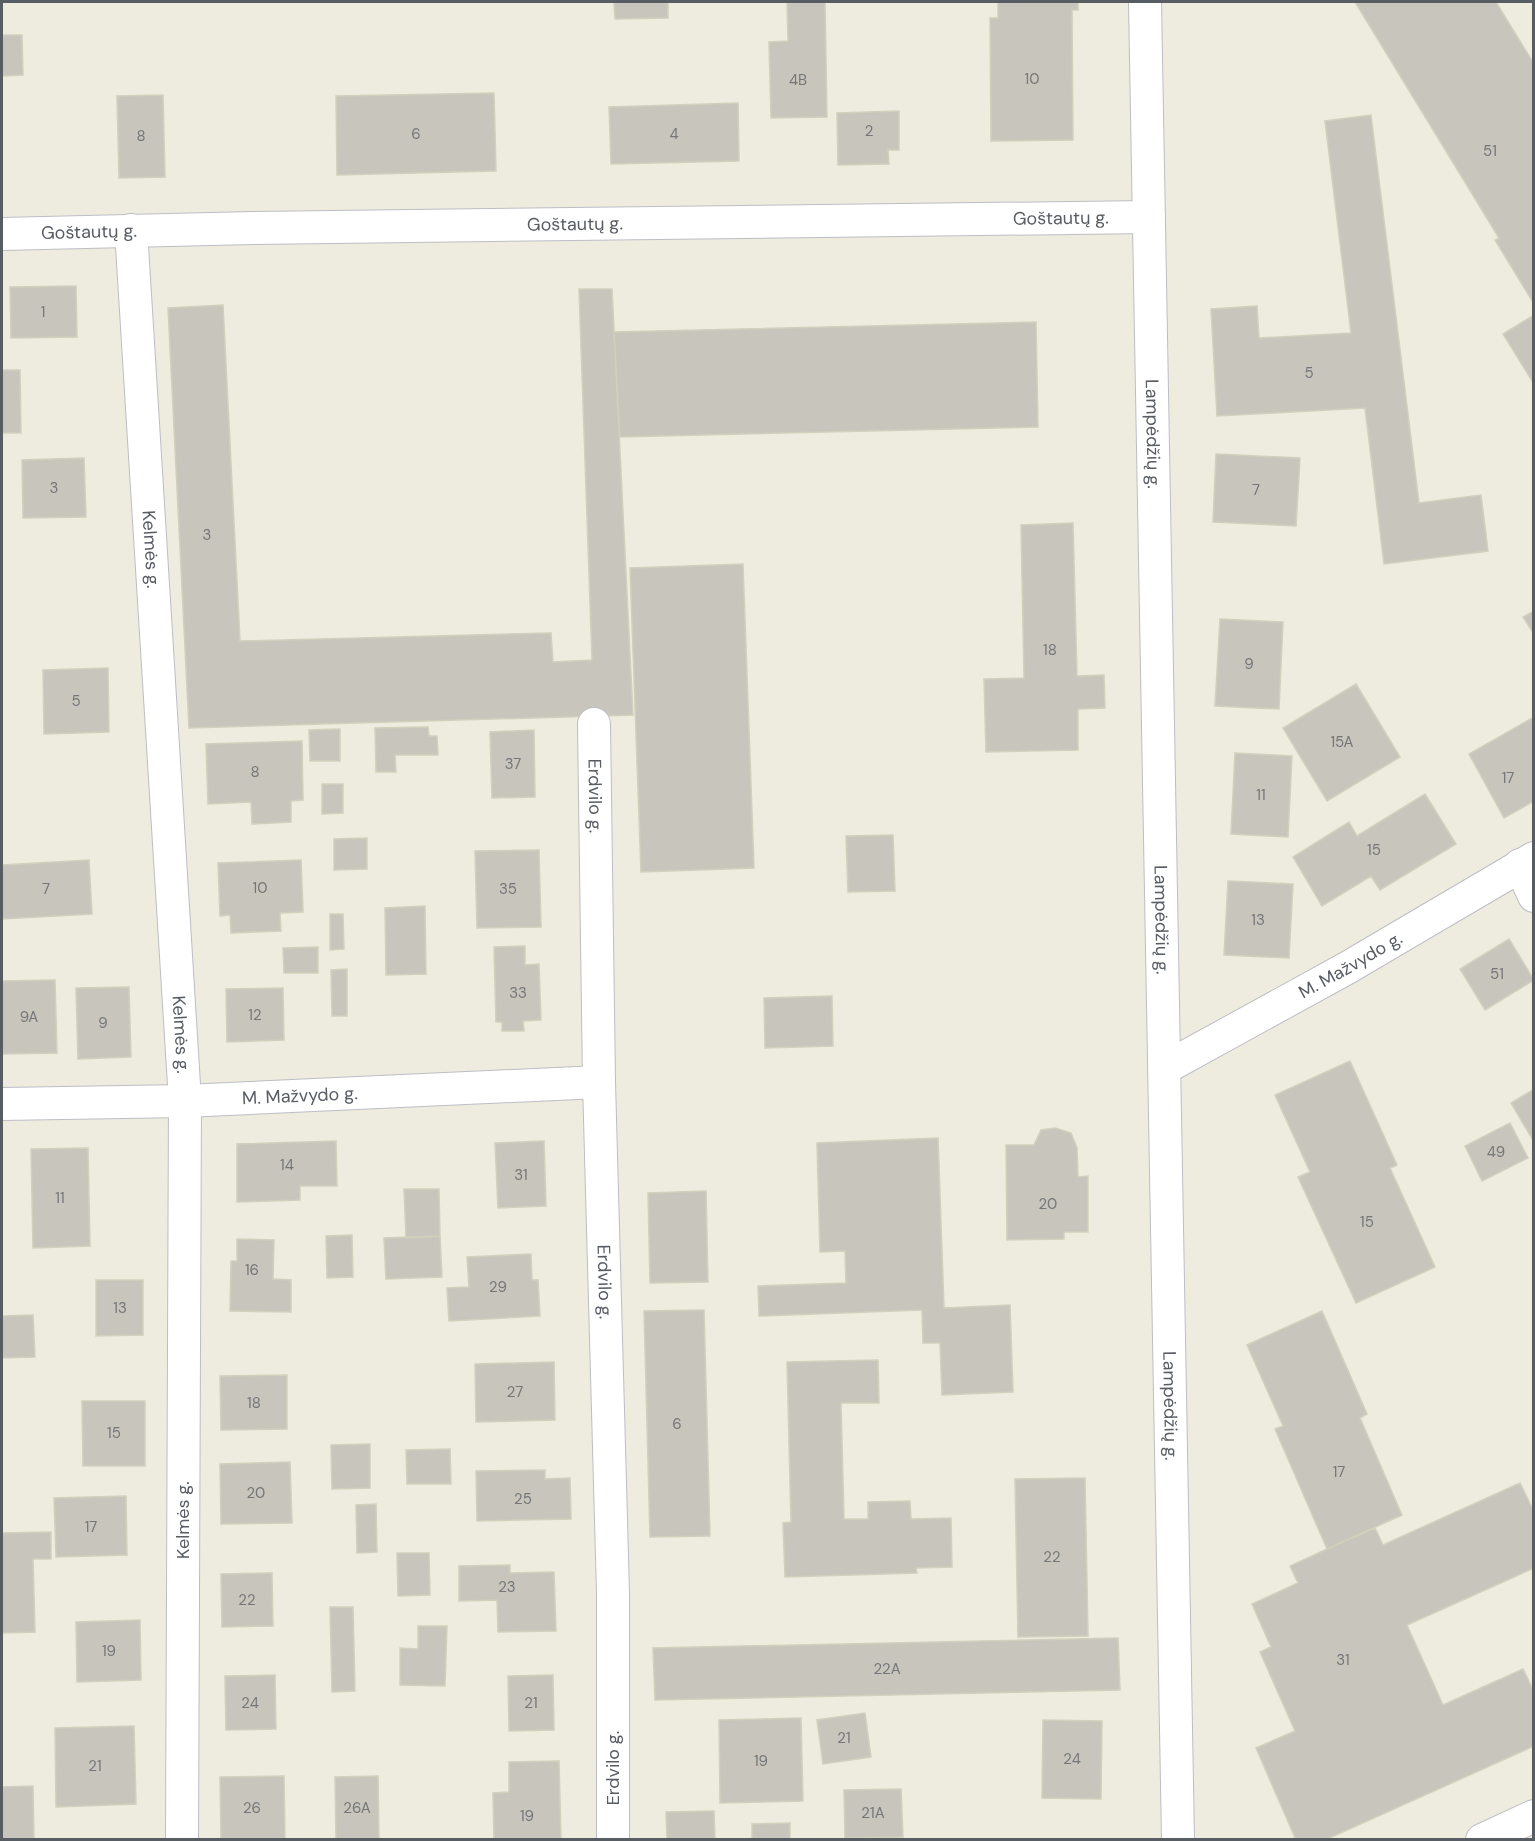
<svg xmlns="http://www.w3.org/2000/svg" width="1535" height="1841" font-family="'DM Sans',sans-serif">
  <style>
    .building { fill: #c8c6bc; stroke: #d3cfbd; stroke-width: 1.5 }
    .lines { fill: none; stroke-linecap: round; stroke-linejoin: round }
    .street-casing { stroke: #bdbec5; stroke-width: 34 }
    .street { stroke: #fff; stroke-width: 32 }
    .labels { text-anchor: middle; stroke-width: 4.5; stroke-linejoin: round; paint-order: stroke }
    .number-label { font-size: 15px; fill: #747679 }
    .street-label { font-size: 18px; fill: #585c63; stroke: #fff }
  </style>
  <rect width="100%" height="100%" fill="#eeecdf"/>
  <!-- building -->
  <path class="building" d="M614,2H668V18L615,19Z
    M787,2H825L827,117L771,118L769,42L788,41Z
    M998,2H1078V10H1072L1073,140L991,141L990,18H998Z
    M1355,2H1496L1534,64V304L1495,240L1499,238Z
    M2,35H22L23,75L2,76Z
    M494,93L496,171L337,175L336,96Z
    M163,95L165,177L119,178L117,96Z
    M738,103L739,161L611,164L609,107Z
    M899,111V150H888L889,164L838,165L837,113Z
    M1371,115L1419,503L1481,495L1488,551L1384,564L1365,408L1217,416L1211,309L1257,306L1259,338L1351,333L1325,121Z
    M76,286L77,337L11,338L10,287Z
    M579,289H612L633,715L189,728L168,308L223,305L240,641L551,633L553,662L592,660Z
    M1534,315V384L1503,334Z
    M1036,322L1038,427L620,437L614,332Z
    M2,370H20L21,433H2Z
    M1216,454L1300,458L1296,526L1213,522Z
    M84,458L86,517L23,518L22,460Z
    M1073,523L1077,676L1104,675L1105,708L1078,709V750L986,752L984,679L1024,678L1021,525Z
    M743,564L754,868L641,872L630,568Z
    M1534,611V634L1523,617Z
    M1220,619L1283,622L1279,709L1215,706Z
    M108,668L109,732L44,734L43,670Z
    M1356,684L1400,757L1327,801L1283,728Z
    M1534,717V801L1504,818L1469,754Z
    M428,727L429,736H437L438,755H395L396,772H376L375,728Z
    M340,729V761H310L309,730Z
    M534,730L535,797L492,798L490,732Z
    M302,741L303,800L291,801V822L252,824L251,802L208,804L206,744Z
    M1235,753L1292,756L1288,837L1231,834Z
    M322,784H343V813L322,814Z
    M1425,794L1456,844L1380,890L1371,876L1322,906L1293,857L1349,822L1357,836Z
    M893,835L895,891L848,892L846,836Z
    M367,838V869L334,870V839Z
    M539,850L541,927L477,928L475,851Z
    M89,860L92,914L2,919V865Z
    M301,860L303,912L280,913L281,931L231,933L230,915L220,916L218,863Z
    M1228,881L1293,884L1289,958L1224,955Z
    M425,906L426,974L386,975L385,908Z
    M330,914H343L344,949L330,950Z
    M1509,939L1534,980L1485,1010L1460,969Z
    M525,946V965L539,964L541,1020L523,1021L524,1031H502V1022H496L494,947Z
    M318,947V973H284L283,948Z
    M347,969V1016H332L331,970Z
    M55,980L57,1053L2,1054V981Z
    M129,987L131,1057L78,1059L76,988Z
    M283,988L284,1040L227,1042L226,989Z
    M832,996L833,1046L765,1048L764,998Z
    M1350,1061L1397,1165L1390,1168L1435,1267L1356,1303L1298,1177L1310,1172L1275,1095Z
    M1534,1089V1142L1511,1103Z
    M1510,1123L1528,1158L1482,1181L1465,1146Z
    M1055,1128L1071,1133L1077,1148L1078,1177L1088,1176V1232H1064V1239L1007,1240L1006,1145H1034L1041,1130Z
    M938,1138L944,1308L1010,1305L1013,1392L942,1395L940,1343H923L922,1310L759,1316L758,1286L846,1283L845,1251L820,1252L817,1143Z
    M336,1141L337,1186H300V1200L237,1202V1144Z
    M544,1141L546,1206L498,1208L495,1143Z
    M88,1148L90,1246L33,1248L31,1149Z
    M404,1189H439L440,1236L406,1238Z
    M706,1191L708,1282L650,1283L648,1193Z
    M352,1235L353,1277L327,1278L326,1236Z
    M440,1236L442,1277L386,1279L384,1238Z
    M237,1239L274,1240L273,1279L291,1280V1312L230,1311L231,1261H237Z
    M531,1254L532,1280H538L540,1316L449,1321L447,1288L469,1287L467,1257Z
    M96,1280H143V1335L96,1336Z
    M704,1310L710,1536L650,1537L644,1311Z
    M1322,1311L1367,1414L1360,1418L1402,1515L1327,1549L1275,1429L1283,1426L1247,1345Z
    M33,1315L35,1357L2,1358V1316Z
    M878,1360L879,1403H841L844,1519H868V1502L910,1501L911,1519L951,1518L952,1567L916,1568L917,1573L785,1577L783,1523L791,1522L787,1362Z
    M554,1362L555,1420L476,1422L475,1364Z
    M287,1375V1429L221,1430L220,1376Z
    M82,1401H145V1466H83Z
    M370,1444V1488L332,1489L331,1445Z
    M450,1449L451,1484H407L406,1450Z
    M290,1462L292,1523L221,1524L220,1464Z
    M545,1470V1479L570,1478L571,1519L477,1521L476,1471Z
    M1085,1478L1088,1636L1018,1637L1015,1479Z
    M1520,1483L1534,1512V1568L1407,1625L1443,1705L1523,1669L1534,1692V1746L1325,1840H1296L1256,1748L1295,1731L1260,1652L1271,1647L1252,1604L1298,1583L1290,1566L1327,1549L1375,1528L1383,1545Z
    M126,1496L127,1555L56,1557L54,1498Z
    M376,1504L377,1552L357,1553L356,1505Z
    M51,1532V1559H33L35,1632L2,1633V1533Z
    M397,1553H429L430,1595L398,1596Z
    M510,1565V1573L554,1572L556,1631L498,1632L497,1600L459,1601V1566Z
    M272,1573L273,1626L222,1627L221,1574Z
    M330,1607H353L355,1691L332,1692Z
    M140,1620L141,1680L77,1682L76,1622Z
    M418,1626H447L445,1686L400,1685V1648L418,1649Z
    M1118,1638L1120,1690L655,1700L653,1648Z
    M275,1675L276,1729L226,1730L225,1676Z
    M553,1675L554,1730L509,1731L508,1676Z
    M865,1713L871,1757L823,1764L817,1720Z
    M801,1718L803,1801L720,1803L719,1720Z
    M1043,1720L1102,1721L1101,1799L1042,1798Z
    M134,1726L136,1804L56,1807L55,1728Z
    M559,1761L561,1840H494L493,1793L509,1792V1762Z
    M284,1776L285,1839L221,1840L220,1777Z
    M378,1776L379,1840H336L335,1777Z
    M33,1786L34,1840H2V1787Z
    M901,1789L903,1837L845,1838L844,1790Z
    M714,1811L715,1840H667L666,1812Z
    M790,1823V1840H752V1824Z"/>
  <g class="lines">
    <defs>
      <g id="street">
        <path id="s1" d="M1145,2L1178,1840"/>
        <path id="s2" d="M131,230L185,1101L182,1840"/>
        <path id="s3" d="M2,234L253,228L1149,217"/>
        <path id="s4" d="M594,724L599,1082L613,1593V1840"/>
        <path d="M1520,865L1534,896"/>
        <path id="s5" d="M1165,1068L1347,968L1534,858"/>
        <path id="s6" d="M2,1104L185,1101L599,1082"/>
        <path d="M1482,1840L1534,1816"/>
      </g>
    </defs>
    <!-- street casing -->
    <use href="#street" class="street-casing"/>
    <!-- street -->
    <use href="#street" class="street"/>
  </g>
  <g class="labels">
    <!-- number labels -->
    <g class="number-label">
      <text x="1032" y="84">10</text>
      <text x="798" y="85">4B</text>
      <text x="869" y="136">2</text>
      <text x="416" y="139">6</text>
      <text x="674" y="139">4</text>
      <text x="141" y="141">8</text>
      <text x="1490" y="156">51</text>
      <text x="43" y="317">1</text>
      <text x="1309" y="378">5</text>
      <text x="54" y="493">3</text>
      <text x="1256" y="495">7</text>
      <text x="207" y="540">3</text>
      <text x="1050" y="655">18</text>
      <text x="1249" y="669">9</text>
      <text x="76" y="706">5</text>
      <text x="1342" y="747">15A</text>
      <text x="513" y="769">37</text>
      <text x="255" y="777">8</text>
      <text x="1508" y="783">17</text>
      <text x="1261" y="800">11</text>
      <text x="1374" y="855">15</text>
      <text x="260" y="893">10</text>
      <text x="46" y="894">7</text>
      <text x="508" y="894">35</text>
      <text x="1258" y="925">13</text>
      <text x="1497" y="979">51</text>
      <text x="518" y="998">33</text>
      <text x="255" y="1020">12</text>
      <text x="29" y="1022">9A</text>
      <text x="103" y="1028">9</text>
      <text x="1496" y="1157">49</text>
      <text x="287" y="1170">14</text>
      <text x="521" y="1180">31</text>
      <text x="60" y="1203">11</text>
      <text x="1048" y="1209">20</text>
      <text x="1367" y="1227">15</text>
      <text x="252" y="1275">16</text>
      <text x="498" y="1292">29</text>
      <text x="120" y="1313">13</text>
      <text x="515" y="1397">27</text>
      <text x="254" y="1408">18</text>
      <text x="677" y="1429">6</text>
      <text x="114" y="1438">15</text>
      <text x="1339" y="1477">17</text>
      <text x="256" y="1498">20</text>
      <text x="523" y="1504">25</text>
      <text x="91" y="1532">17</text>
      <text x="1052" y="1562">22</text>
      <text x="507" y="1592">23</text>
      <text x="247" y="1605">22</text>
      <text x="109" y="1656">19</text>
      <text x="1343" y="1665">31</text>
      <text x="887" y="1674">22A</text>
      <text x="250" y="1708">24</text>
      <text x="531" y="1708">21</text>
      <text x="844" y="1743">21</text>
      <text x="1072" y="1764">24</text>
      <text x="761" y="1766">19</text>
      <text x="95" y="1771">21</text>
      <text x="252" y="1813">26</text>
      <text x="357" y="1813">26A</text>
      <text x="873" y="1818">21A</text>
      <text x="527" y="1821">19</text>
    </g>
    <!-- street labels -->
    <g class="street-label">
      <text dy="6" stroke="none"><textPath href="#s3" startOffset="1059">Goštautų g.</textPath></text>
      <text dy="6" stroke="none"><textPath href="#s3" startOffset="573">Goštautų g.</textPath></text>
      <text dy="6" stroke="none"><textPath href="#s3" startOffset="87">Goštautų g.</textPath></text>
      <text dy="6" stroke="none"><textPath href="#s1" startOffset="432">Lampėdžių g.</textPath></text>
      <text dy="6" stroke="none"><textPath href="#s2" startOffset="320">Kelmės g.</textPath></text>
      <text dy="6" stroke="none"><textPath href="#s4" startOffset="72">Erdvilo g.</textPath></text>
      <text dy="6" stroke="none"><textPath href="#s1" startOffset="918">Lampėdžių g.</textPath></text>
      <text dy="6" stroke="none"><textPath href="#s5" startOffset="212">M. Mažvydo g.</textPath></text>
      <text dy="6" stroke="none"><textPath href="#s2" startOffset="806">Kelmės g.</textPath></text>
      <text dy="6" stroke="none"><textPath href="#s6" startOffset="298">M. Mažvydo g.</textPath></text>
      <text dy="6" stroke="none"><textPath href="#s4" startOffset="558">Erdvilo g.</textPath></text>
      <text dy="6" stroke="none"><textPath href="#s1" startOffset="1404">Lampėdžių g.</textPath></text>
      <text transform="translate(183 1520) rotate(-90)" y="6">Kelmės g.</text>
      <text transform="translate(613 1768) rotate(-90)" y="6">Erdvilo g.</text>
    </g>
  </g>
  <!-- border -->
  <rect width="1535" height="1841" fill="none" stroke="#585c63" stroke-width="6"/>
</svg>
